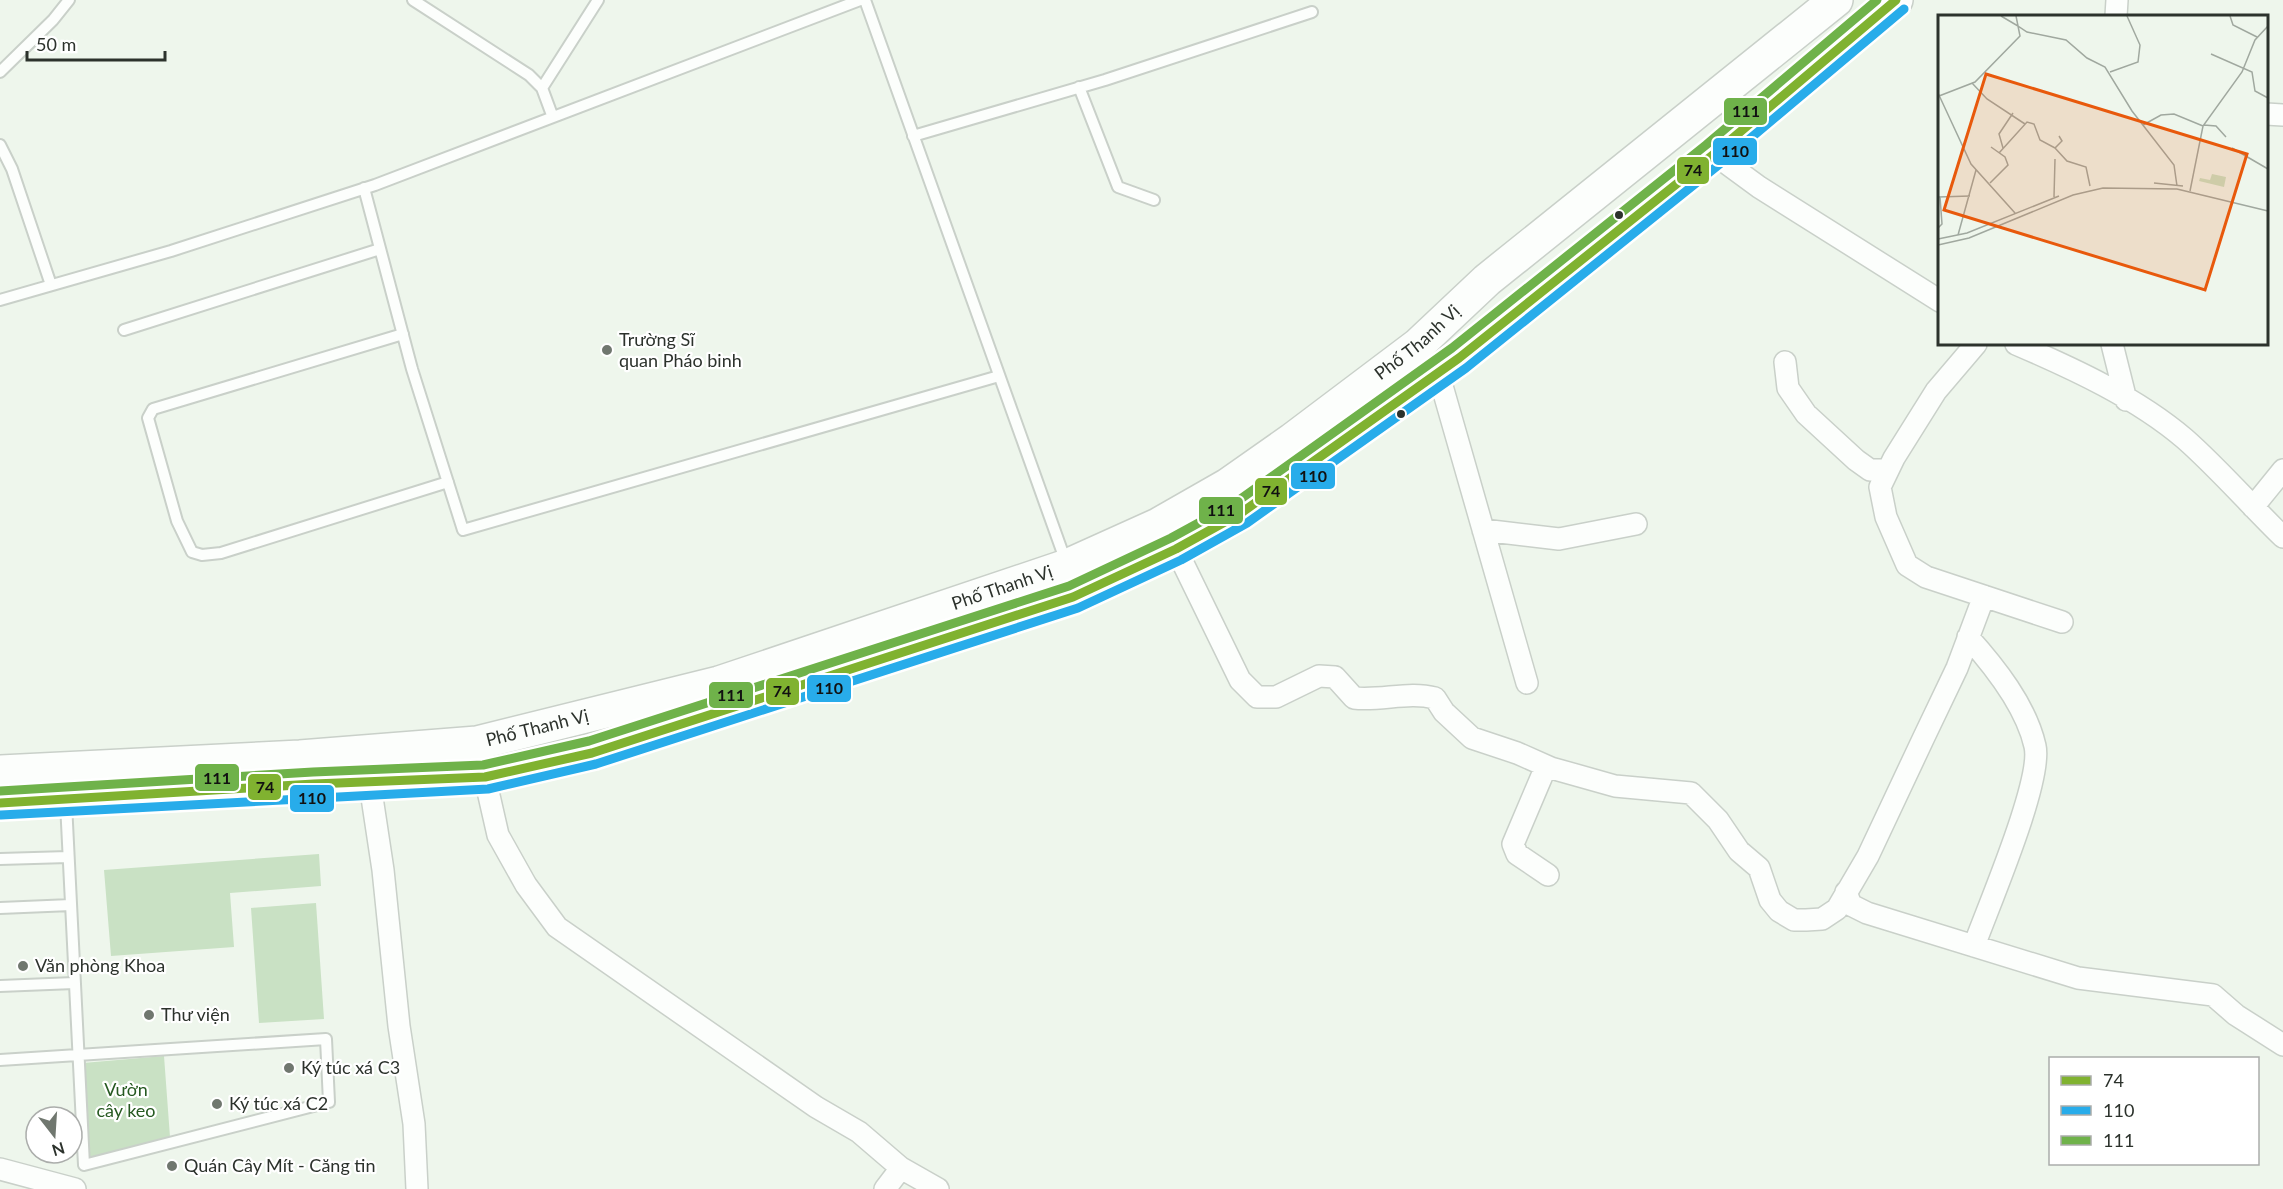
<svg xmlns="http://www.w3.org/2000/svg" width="2283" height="1189" font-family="Lato,sans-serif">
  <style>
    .green { fill: #c9e1c4 }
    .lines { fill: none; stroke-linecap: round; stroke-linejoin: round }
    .lane-casing { stroke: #c9d0c9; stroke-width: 14 }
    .street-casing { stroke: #c9d0c9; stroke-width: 24 }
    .primary-casing { stroke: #c9d0c9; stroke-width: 36 }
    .lane { stroke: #fcfefc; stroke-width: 10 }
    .street { stroke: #fcfefc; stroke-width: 21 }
    .primary { stroke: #fcfefc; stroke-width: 33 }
    .bus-1-casing { stroke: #fff; stroke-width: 14 }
    .bus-2-casing { stroke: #fff; stroke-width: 14 }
    .bus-3-casing { stroke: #fff; stroke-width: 14 }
    .bus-1 { stroke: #80b230; stroke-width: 9 }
    .bus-2 { stroke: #28acea; stroke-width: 9 }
    .bus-3 { stroke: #6fb24a; stroke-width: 9 }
    .bus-dot { fill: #2c322c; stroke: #fff; stroke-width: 2 }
    .poi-dot { fill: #70776f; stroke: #fff; stroke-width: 2 }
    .labels { text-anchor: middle; stroke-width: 4.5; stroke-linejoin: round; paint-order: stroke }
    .poi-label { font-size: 18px; fill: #2c322c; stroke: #fff; text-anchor: start }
    .street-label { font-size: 18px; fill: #2c322c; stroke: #fff }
    .park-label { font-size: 18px; fill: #265921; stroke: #fff }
    .inset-road { fill: none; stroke: #a0a89f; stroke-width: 1.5 }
    .view { fill: #e8590c; fill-opacity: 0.15; stroke: #e8590c; stroke-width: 3 }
    .inset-edge { fill: none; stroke: #2c322c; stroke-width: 3 }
    .line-badge { stroke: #fff; stroke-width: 2 }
    .pale-badge-label { font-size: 16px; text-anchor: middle; font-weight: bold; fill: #111 }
  </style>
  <rect width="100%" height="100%" fill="#eef6ec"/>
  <!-- green -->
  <path class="green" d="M319,854L321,886L230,893L234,947L111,956L104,870Z
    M316,903L324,1019L259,1023L251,908Z
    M164,1056L170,1137L89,1158L83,1063Z"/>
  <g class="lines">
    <defs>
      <path id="lane" d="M413,0L529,75L542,88L552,115
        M865,0L1066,562
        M0,72L53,20L69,0
        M1079,87L1118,187L1154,200
        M542,88L598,0
        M913,136L1105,80L1312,12
        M0,145L12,169L51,285
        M364,188L412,369L463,530L999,376
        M0,300L171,251L375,185L860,0
        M124,330L380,249
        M403,334L153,409L148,418L177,521L192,552L202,555L221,553L448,482
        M0,859L68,857
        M0,908L71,905
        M0,986L74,983
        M0,1060C109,1053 217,1046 326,1039L329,1102L84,1165C78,1044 72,924 66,803"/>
      <path id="street" d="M2116,16L2117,0
        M2266,114L2283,115
        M1714,154L1759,187L1940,301
        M1976,344L1936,391L1894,458L1880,487L1886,517L1907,565L1926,577L2062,622
        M2016,344C2074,369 2137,398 2185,439C2219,469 2250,505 2283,537
        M2112,344L2126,400
        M1785,362L1788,388L1806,414L1856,460L1870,470H1888
        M1438,372L1527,683
        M2253,507L2283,470
        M1483,530L1559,539L1636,524
        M1176,549L1240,680L1257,697H1276L1319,676L1335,677L1354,698C1382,701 1409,691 1435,698L1444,712L1472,738L1517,753L1551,768
        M1968,637C1995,667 2026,706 2035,746C2043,780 1988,907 1974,946
        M477,743L498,835L526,885L557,927L816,1107L859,1132L901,1168L938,1189
        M368,771L383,870L399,1026L414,1124L417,1189
        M1548,875L1517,854L1513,844L1544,771L1551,768L1615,786L1691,793L1718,820L1739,851L1759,868L1770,900L1779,911L1794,920H1806L1822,919L1837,909L1868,856L1924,737L1957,668L1984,596
        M1846,892L1851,905L1867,913L2078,978L2213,995L2236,1015L2283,1045
        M0,1169L75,1189
        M885,1189L901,1168"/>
      <g id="primary">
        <path id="s1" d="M0,772L300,757L477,743L719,683L1067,566L1158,525L1228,485L1292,440L1418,345L1487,280L1836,0"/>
        <path d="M0,803L314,784L485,777L592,753L1073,597L1176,549L1241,513L1459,358L1714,154L1896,0"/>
      </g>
    </defs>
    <!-- lane casing -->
    <use href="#lane" class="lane-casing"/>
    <!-- street casing -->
    <use href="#street" class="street-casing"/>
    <!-- primary casing -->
    <use href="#primary" class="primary-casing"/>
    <!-- lane -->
    <use href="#lane" class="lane"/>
    <!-- street -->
    <use href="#street" class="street"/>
    <!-- primary -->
    <use href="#primary" class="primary"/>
    <defs>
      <path id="bus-1" d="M0,803L314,784L485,777L592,753L1073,597L1176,549L1241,513L1459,358L1714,154L1896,0"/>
      <path id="bus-2" d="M1,815L488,789L596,764L1078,608L1181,560L1247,523L1466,368L1721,163L1904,9"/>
      <path id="bus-3" d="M0,791L313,772L483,765L589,741L1069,586L1171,538L1235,503L1452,348L1706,145L1877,0"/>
    </defs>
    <!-- bus-1 casing -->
    <use href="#bus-1" class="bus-1-casing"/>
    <!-- bus-2 casing -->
    <use href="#bus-2" class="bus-2-casing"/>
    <!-- bus-3 casing -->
    <use href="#bus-3" class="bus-3-casing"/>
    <!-- bus-1 -->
    <use href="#bus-1" class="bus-1"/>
    <!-- bus-2 -->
    <use href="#bus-2" class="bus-2"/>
    <!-- bus-3 -->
    <use href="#bus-3" class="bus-3"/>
  </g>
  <!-- markers -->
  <g class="bus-dot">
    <circle cx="1619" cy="215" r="5"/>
    <circle cx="1401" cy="414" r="5"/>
  </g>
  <g class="poi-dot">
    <circle cx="607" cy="350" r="6"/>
    <circle cx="23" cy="966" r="6"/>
    <circle cx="149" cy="1015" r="6"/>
    <circle cx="289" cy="1068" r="6"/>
    <circle cx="217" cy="1104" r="6"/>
    <circle cx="172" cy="1166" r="6"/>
  </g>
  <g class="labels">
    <!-- poi labels -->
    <g class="poi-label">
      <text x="619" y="346">Trường Sĩ<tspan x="619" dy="21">quan Pháo binh</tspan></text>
      <text x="35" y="972">Văn phòng Khoa</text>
      <text x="161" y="1021">Thư viện</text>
      <text x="301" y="1074">Ký túc xá C3</text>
      <text x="229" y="1110">Ký túc xá C2</text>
      <text x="184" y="1172">Quán Cây Mít - Căng tin</text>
    </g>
    <!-- street labels -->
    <g class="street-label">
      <text dy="6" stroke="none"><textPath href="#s1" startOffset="1512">Phố Thanh Vị</textPath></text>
      <text dy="6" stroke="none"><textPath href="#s1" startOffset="1026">Phố Thanh Vị</textPath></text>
      <text dy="6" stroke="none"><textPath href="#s1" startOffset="540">Phố Thanh Vị</textPath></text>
    </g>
    <!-- park labels -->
    <g class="park-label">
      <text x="126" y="1096">Vườn<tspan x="126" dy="21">cây keo</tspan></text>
    </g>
  </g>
  <!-- overview -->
  <g transform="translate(1938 15)">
    <rect width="330" height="330" fill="#eef6ec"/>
    <path d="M274,159L288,162L286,172L261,166L262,163L272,165Z" fill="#c9e1c4"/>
    <path class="inset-road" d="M78,1L80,11L89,17L128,25L149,43L167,52L194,96L236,150L239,171M292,1L295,10L319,22M273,39L314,57L317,76L330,83M172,57L200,47L202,30L189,1M34,68L49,84L87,109M0,78L33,149L77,198M1,81L37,67L82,21L80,11L63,1M205,110L223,100L236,99L265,111M266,110L278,111L288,122M65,133L61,119L75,98M117,133L129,146L148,152L152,171M294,133L330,154M61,138L89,107L96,109L102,125L117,133L124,126L121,121M52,168L70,150L67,142L53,132M216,168L245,171M252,176L265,111L304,57L317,25L330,11M0,182L32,181M116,182L117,144M0,213L4,209L2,182M20,220L38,155M0,224L29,218L121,181M0,230L31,223L135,180L165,173L239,174L330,196"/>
    <path class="view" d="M48,59L309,139L267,275L6,195Z"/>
    <rect width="330" height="330" class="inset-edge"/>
  </g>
  <g class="line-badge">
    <rect x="1723" y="97" width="45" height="29" rx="6" fill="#6fb24a"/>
    <rect x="1712" y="137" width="46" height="29" rx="6" fill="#28acea"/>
    <rect x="1676" y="156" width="34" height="29" rx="6" fill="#80b230"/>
    <rect x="1290" y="462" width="46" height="28" rx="6" fill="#28acea"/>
    <rect x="1254" y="477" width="34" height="29" rx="6" fill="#80b230"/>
    <rect x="1198" y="496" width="46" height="29" rx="6" fill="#6fb24a"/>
    <rect x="806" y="674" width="46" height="29" rx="6" fill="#28acea"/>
    <rect x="765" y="677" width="35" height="29" rx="6" fill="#80b230"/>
    <rect x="708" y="681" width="46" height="28" rx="6" fill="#6fb24a"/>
    <rect x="194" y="763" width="46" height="29" rx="6" fill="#6fb24a"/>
    <rect x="247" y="773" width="35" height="28" rx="6" fill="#80b230"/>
    <rect x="289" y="784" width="46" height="29" rx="6" fill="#28acea"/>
  </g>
  <g class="pale-badge-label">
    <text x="1746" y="117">111</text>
    <text x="1735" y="157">110</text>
    <text x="1693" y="176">74</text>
    <text x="1313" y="482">110</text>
    <text x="1271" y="497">74</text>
    <text x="1221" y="516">111</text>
    <text x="829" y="694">110</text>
    <text x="782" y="697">74</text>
    <text x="731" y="701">111</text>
    <text x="217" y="784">111</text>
    <text x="265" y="793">74</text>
    <text x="312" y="804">110</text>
  </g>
  <!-- legend -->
  <rect x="2049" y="1057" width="210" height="108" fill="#ffffff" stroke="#abadab" stroke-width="1.5"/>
  <rect x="2061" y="1076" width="30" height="9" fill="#80b230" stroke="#abadab" stroke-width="1.5"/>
  <text x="2103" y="1087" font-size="18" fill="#2c322c">74</text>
  <rect x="2061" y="1106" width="30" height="9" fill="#28acea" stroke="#abadab" stroke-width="1.5"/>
  <text x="2103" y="1117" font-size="18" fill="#2c322c">110</text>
  <rect x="2061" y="1136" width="30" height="9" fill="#6fb24a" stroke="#abadab" stroke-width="1.5"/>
  <text x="2103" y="1147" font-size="18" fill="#2c322c">111</text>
  <!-- north arrow -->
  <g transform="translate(54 1135) rotate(163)"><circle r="28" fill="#ffffff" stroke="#abadab" stroke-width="1.5"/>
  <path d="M0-4.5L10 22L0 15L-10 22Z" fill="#70776f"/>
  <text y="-9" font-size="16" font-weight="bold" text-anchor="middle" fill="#2c322c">N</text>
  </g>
  <!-- scale -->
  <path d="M27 51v9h138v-9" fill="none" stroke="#2c322c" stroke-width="3"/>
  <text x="36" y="51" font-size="18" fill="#2c322c" stroke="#ffffff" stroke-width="4.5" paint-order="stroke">50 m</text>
</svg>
